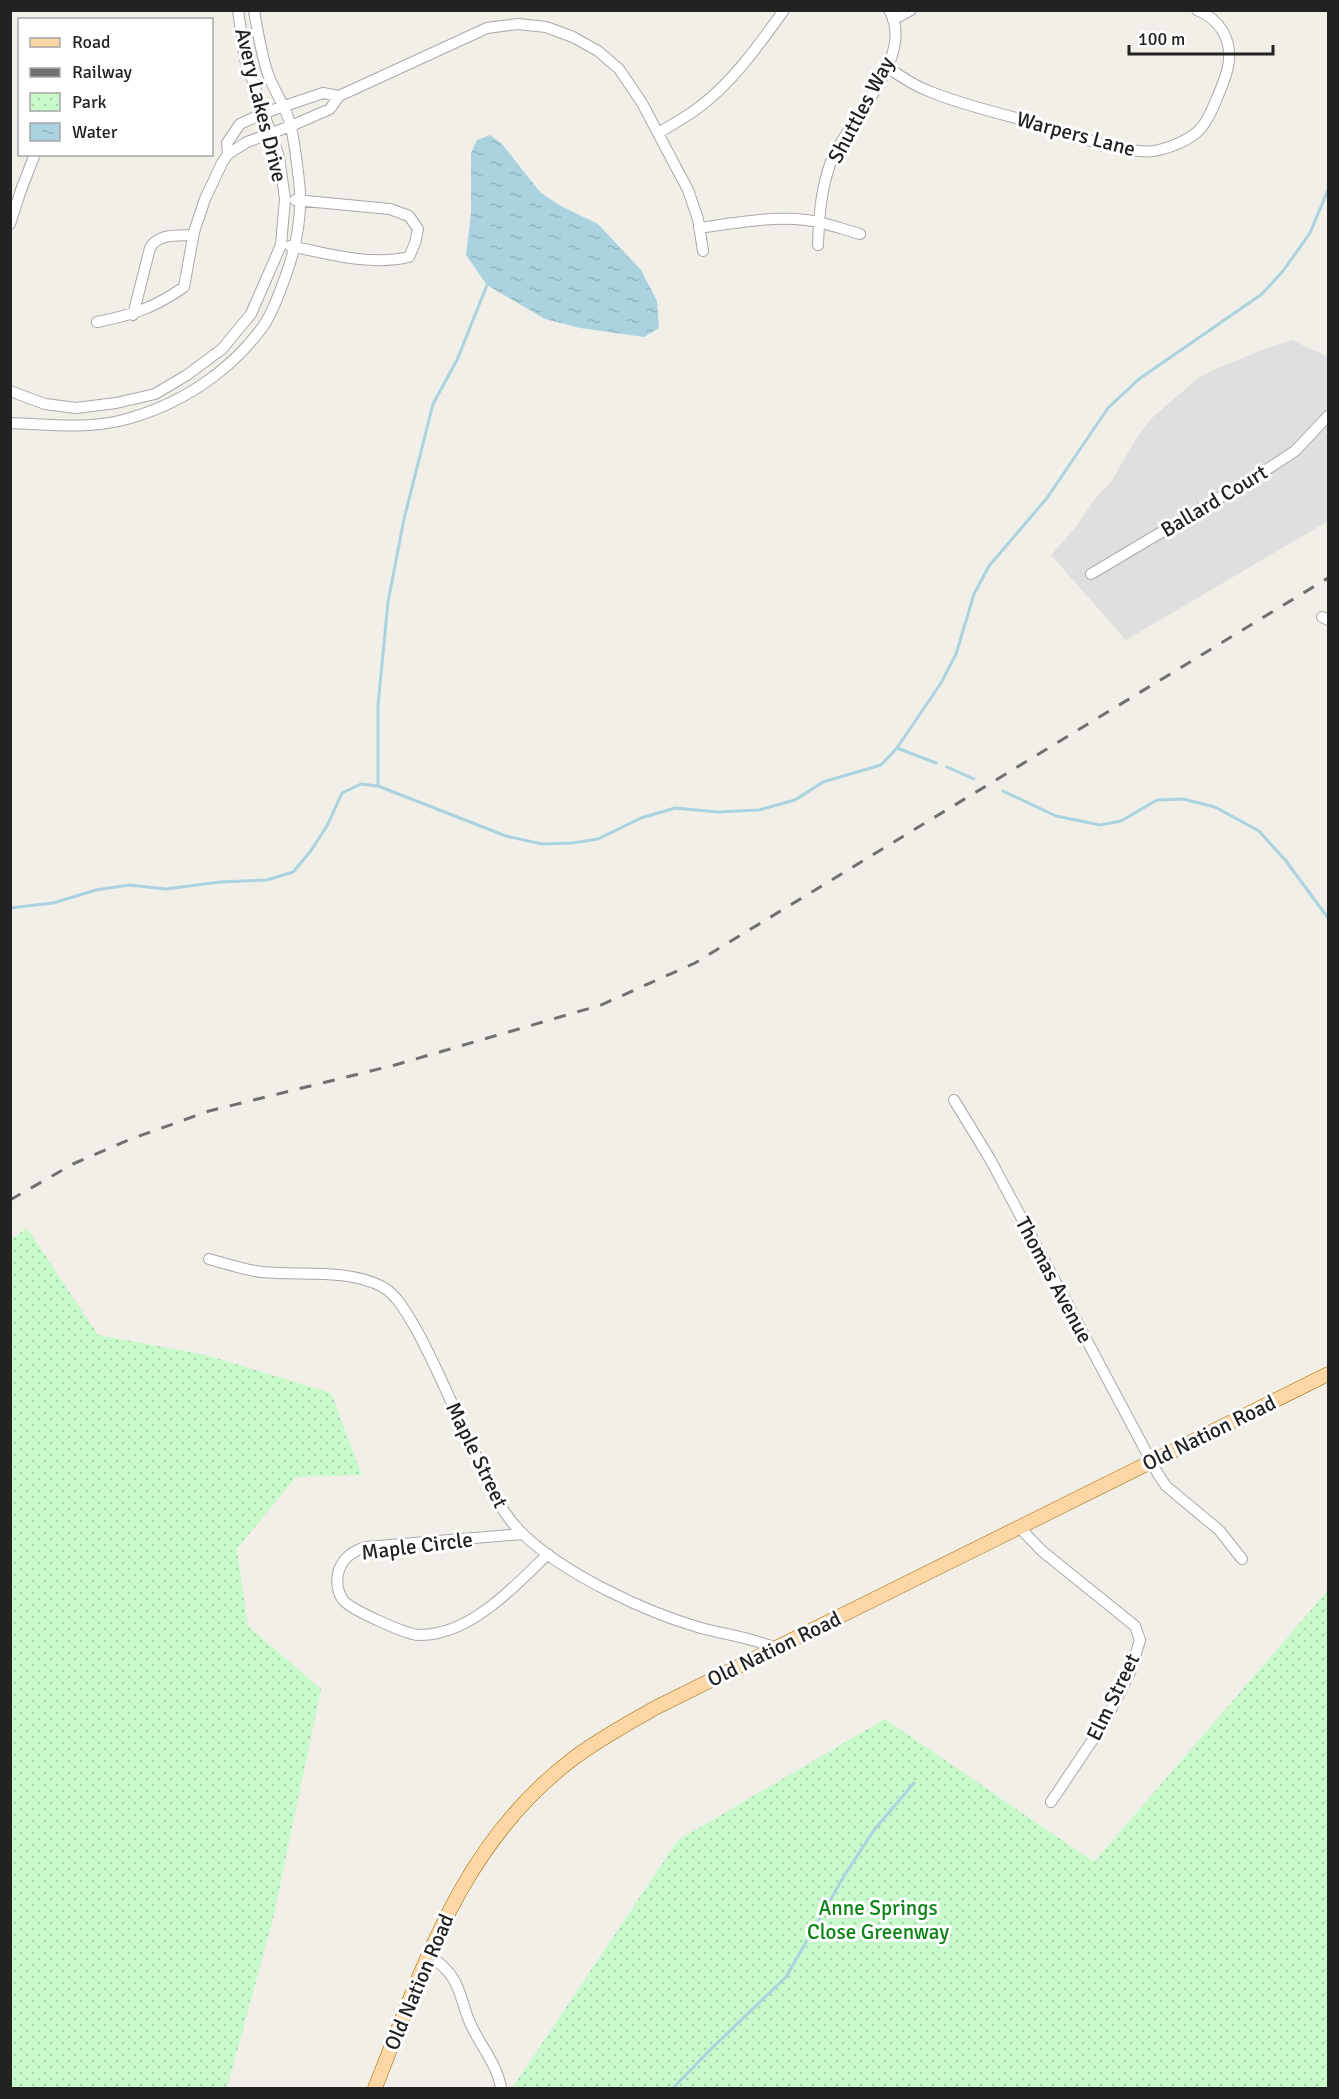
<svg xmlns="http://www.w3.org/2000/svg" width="1339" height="2099" font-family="Signika,sans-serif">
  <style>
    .residential { fill: #e0dfdf }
    .park { fill: url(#park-dots) }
    .water { fill: url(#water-ripples) }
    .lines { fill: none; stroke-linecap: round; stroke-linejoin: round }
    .stream { stroke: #aad3df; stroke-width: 3 }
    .minor-casing { stroke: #a9a9a9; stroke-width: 12 }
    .major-casing { stroke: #a06b00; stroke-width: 15 }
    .minor { stroke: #fff; stroke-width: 10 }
    .major { stroke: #fcd6a4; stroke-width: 14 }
    .rail { stroke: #707070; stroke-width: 3; stroke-dasharray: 12 12; stroke-linecap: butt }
    .labels { text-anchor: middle; stroke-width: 6; stroke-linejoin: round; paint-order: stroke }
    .street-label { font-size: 21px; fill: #222; stroke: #fff }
    .park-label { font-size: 21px; fill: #0c8416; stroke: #fff }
  </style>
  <defs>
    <pattern id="park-dots" width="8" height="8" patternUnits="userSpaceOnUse" patternTransform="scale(1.5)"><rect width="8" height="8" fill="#c8facc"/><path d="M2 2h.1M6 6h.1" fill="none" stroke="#acd6af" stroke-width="1.8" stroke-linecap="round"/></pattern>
    <pattern id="water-ripples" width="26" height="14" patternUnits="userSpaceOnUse" patternTransform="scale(1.5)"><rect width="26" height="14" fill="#aad3df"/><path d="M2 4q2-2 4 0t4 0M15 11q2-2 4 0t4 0" fill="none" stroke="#92b5bf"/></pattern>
  </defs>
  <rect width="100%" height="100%" fill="#f2efe9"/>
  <!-- residential -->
  <path class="residential" d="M1292,340L1328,357V521L1126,640L1051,555L1075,528L1097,496L1111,482L1139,434L1154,416L1197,379L1211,371L1262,350Z"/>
  <!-- park -->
  <path class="park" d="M27,1228L98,1335L206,1355L331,1393L362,1475L296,1477L237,1549L248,1626L321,1689L273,1919L227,2088H11L10,1240Z
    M1328,1590V2088H512L678,1840L885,1719L1094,1862Z"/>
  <!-- water -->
  <path class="water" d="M490,135L502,144L540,192L559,205L598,224L641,270L657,301L659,328L644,337L580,328L545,319L487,285L466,255L471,214V153L477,140Z"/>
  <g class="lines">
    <!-- stream -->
    <path class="stream" d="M897,748L936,763
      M947,767L974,779
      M378,786V705L388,602L404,519L433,404L457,360L487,285
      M1003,791L1056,816L1100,825L1121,821L1157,800L1183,799L1215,807L1259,831L1286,861L1328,918
      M10,908L53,903L96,890L129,885L166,889L220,882L267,880L293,872L310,852L327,826L342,793L361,784L378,786L506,836L542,844L573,843L598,839L641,818L675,808L718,812L759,810L795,800L823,782L881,765L897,748L941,683L956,654L974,594L989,566L1047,498L1108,408L1139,379L1262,294L1283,271L1310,233L1328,190
      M673,2088L711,2049L786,1977L844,1876L874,1830L914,1783"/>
    <defs>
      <path id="minor" d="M893,20L911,10
        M887,67C901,77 915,86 931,92C963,105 998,113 1031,122C1061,131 1131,158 1159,150C1171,147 1186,141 1196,133C1206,125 1212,110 1217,98C1227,75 1236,53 1222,30C1216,21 1207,14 1197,10
        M658,133C671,125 685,118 698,108C732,83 759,45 784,10
        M228,154L227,143L240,124L264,113L323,93L339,96
        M10,224L21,190L35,154
        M699,228C734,223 771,216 806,220C824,222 842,229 860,234
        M818,245C819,215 821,187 832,159C849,119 917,55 889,10
        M290,246C328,254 371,266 409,257L415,243L418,229L409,216L390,209L295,200
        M133,315L150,248C158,233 178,236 193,235
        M97,322C132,315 154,308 184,287L194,232L205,199L222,163L228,154L247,142L291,126L330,109L339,96L487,28L518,24L546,27L573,37L598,51L619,69L642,103L688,190L698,219L703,251
        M10,391L45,404L76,408L116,403L155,394L187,375L222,349L251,314L281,245L285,199L279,157L245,59L238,10
        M10,423C46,424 84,429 119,421C177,407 230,373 264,325C274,310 280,291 286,275C297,244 303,214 299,181C297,163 295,145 291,127C287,109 276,94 269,77C261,55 258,33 254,10
        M1091,574L1266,470L1295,451L1328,416
        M1322,617L1328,620
        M954,1100L990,1159L1036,1245L1158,1474L1166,1486L1219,1530L1242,1559
        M209,1259C227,1264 244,1270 262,1272C301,1276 347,1268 383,1287C398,1296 407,1314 416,1329C440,1372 458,1420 480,1464C491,1489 502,1514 522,1533C564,1574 645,1612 701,1628C726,1635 751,1637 775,1648
        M1020,1528L1042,1551L1135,1626L1140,1640L1131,1670L1106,1720L1051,1802
        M523,1534L366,1547C353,1551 344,1557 339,1570C336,1580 337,1591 343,1600C351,1610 406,1634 418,1635C425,1635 435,1634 441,1632C481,1623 520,1581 548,1554
        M429,1954C437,1962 446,1967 452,1977C462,1991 463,2009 471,2025C481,2047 497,2064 501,2088"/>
      <path id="major" d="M375,2088C424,1965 462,1842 574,1758C599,1739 627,1724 655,1708L1328,1374"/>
    </defs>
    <!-- minor casing -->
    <use href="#minor" class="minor-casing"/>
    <!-- major casing -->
    <use href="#major" class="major-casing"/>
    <!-- minor -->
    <use href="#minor" class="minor"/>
    <!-- major -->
    <use href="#major" class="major"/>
    <!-- rail -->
    <path class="rail" d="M10,1200L73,1164L131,1139L209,1111L395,1065L601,1005L695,963L1328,578"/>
  </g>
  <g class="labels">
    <!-- street labels -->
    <g class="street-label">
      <text transform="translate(261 105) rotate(76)" y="7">Avery Lakes Drive</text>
      <text transform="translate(861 110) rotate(-62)" y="7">Shuttles Way</text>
      <text transform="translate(1076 134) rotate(15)" y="7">Warpers Lane</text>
      <text transform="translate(1214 501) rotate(-31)" y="7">Ballard Court</text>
      <text transform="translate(1054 1280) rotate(62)" y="7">Thomas Avenue</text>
      <text transform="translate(1209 1433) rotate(-26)" y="7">Old Nation Road</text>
      <text transform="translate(477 1455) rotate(64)" y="7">Maple Street</text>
      <text transform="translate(417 1546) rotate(-7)" y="7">Maple Circle</text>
      <text transform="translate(774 1649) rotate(-26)" y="7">Old Nation Road</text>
      <text transform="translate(1113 1697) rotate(-64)" y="7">Elm Street</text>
      <text transform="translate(419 1982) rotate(-67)" y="7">Old Nation Road</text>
    </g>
    <!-- park labels -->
    <g class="park-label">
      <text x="878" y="1915">Anne Springs<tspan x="878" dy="24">Close Greenway</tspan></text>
    </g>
  </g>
  <!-- border -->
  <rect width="1339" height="2099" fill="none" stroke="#222222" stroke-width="24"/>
  <!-- legend -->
  <rect x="18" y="18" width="195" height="138" fill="#ffffff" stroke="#a7a7a7" stroke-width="1.5"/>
  <rect x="30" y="38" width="30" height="9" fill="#fcd6a4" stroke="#a7a7a7" stroke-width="1.5"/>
  <text x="72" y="48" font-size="18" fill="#222222">Road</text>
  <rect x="30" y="68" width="30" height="9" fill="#707070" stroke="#a7a7a7" stroke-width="1.5"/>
  <text x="72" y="78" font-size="18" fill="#222222">Railway</text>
  <rect x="30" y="93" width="30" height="18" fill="url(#park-dots)" stroke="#a7a7a7" stroke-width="1.5"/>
  <text x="72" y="108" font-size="18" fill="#222222">Park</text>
  <rect x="30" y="123" width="30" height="18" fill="url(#water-ripples)" stroke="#a7a7a7" stroke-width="1.5"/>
  <text x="72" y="138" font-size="18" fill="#222222">Water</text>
  <!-- scale -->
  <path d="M1129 45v9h144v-9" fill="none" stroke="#222222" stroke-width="3"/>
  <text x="1138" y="45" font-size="18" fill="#222222" stroke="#ffffff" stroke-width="4.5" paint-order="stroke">100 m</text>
</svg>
